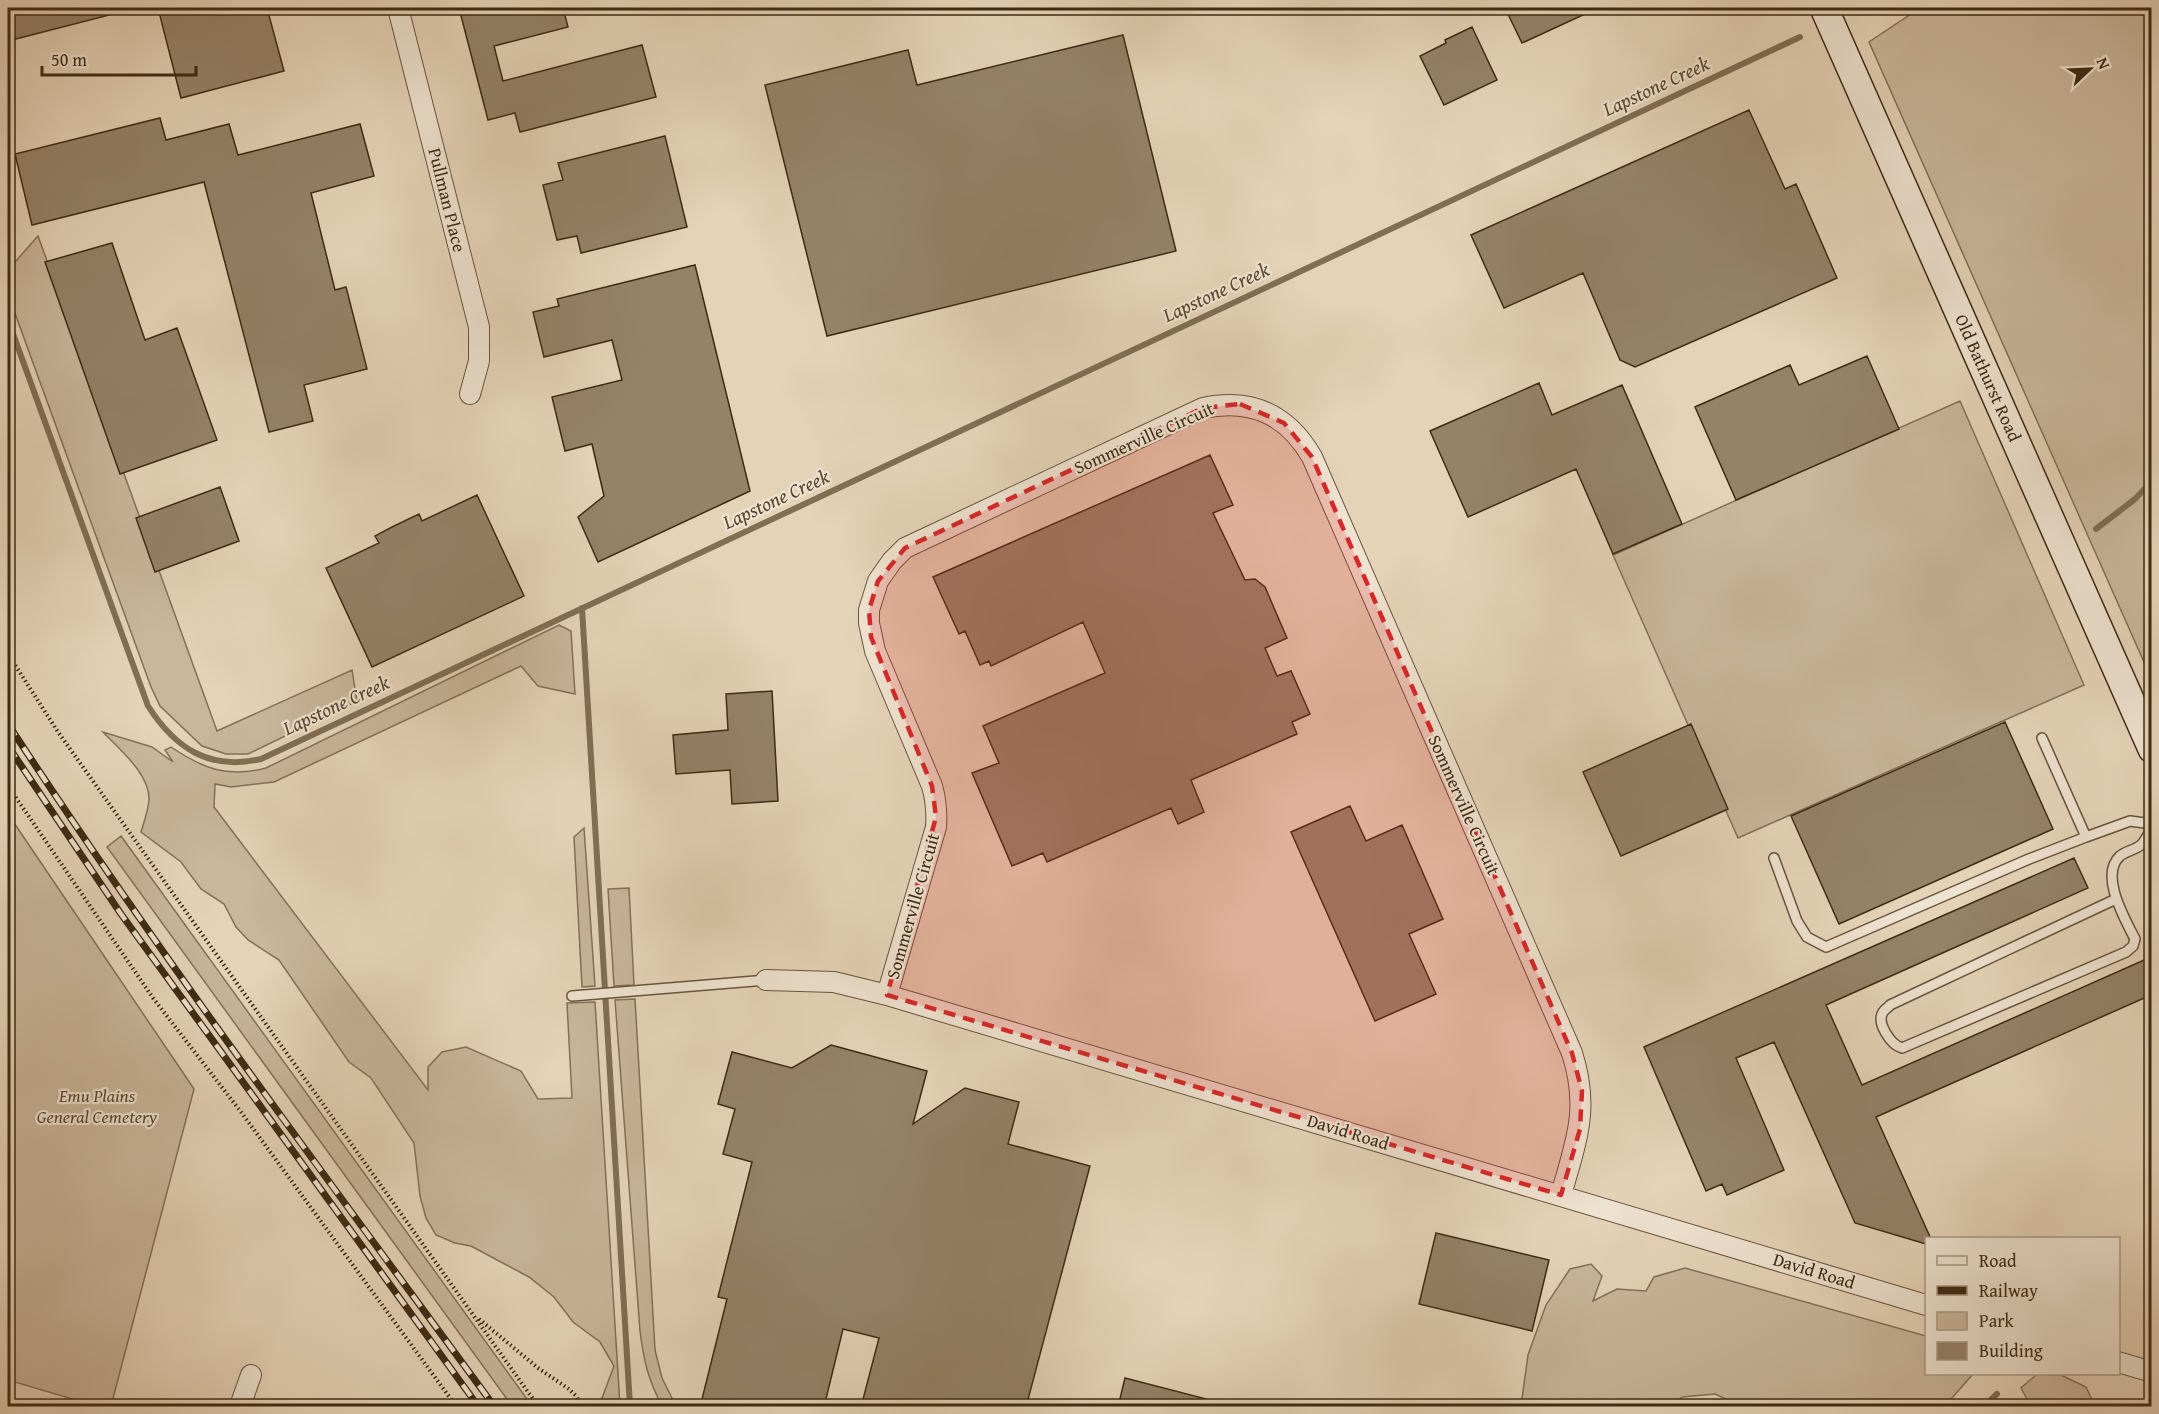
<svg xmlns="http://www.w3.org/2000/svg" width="2159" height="1414" font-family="'Gentium Book Plus',serif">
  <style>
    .green { fill: #c9b69b; stroke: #847058; stroke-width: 1.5 }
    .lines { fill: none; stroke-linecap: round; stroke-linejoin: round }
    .stream { stroke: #806e55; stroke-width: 6 }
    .building { fill: #958269; stroke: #3e2b14; stroke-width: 1.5 }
    .service-casing { stroke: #68553d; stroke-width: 12 }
    .minor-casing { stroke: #68553d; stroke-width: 22 }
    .secondary-casing { stroke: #3e2b14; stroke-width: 30 }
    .path { stroke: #3e2b14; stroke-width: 4; stroke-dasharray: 1.5 3; stroke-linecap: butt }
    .service { stroke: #eee2d0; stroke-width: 9 }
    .minor { stroke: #eee2d0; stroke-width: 20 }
    .secondary { stroke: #eee2d0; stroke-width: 27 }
    .rail-casing { stroke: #3e2b14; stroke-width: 7 }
    .rail { stroke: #eee2d0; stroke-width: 4.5; stroke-dasharray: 14; stroke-linecap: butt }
    .marked { fill: #d62828; fill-opacity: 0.2; stroke: #d62828; stroke-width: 4.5; stroke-dasharray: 12 8; stroke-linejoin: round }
    .labels { text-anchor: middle; stroke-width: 4.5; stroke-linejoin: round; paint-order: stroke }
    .street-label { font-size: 18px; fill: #3e2b14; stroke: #eee2d0 }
    .park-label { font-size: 18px; font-style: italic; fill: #5a472f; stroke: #eee2d0 }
    .water-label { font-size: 20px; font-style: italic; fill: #5a472f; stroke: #eee2d0 }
  </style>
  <rect width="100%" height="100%" fill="#e5d3b7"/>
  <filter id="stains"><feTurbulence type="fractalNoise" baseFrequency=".00333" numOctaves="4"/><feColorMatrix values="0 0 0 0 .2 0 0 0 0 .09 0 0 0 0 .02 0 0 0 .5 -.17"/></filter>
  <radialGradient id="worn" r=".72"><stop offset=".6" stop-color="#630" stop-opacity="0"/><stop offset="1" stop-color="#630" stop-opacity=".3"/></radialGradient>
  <!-- green -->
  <path class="green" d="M1920,8H2151V678L1869,42Z
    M38,236L217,731L352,670L357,701L248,754H226L202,746L160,706L151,687L8,294V270Z
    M1960,401L2084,685L1738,838L1613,555Z
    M559,625L571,631L575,694L538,686L521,666L274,782L231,787L215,784L214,807L428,1090V1067L442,1052L466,1047L521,1071L538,1099L572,1098L567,1003L595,1002L620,1406H599L614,1366L600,1342L573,1322L554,1297L529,1277L471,1246L455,1243L436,1235L426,1218L420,1196L414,1143L371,1078L349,1062L279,960L248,940L236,927L224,904L201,889L181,862L141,832C144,822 148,811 149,800C150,774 119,749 103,732L152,747L173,762L165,750L171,747C204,769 227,778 266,768Z
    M8,814L194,1089L111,1406H96L8,1380Z
    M584,828L595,986L582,987L574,837Z
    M121,836L532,1406H512L107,847Z
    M629,888L634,985L614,986L608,889Z
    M635,999L655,1350L662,1378L676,1406H662C648,1379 644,1362 640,1331L615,1000Z
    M1591,1264L1602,1276L1593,1301L1617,1289L1646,1291L1654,1277L1685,1268L1926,1336V1374H1973L1945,1406H1741L1715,1394L1682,1397L1672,1406H1521L1528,1355L1546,1305L1570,1269Z
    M2037,1374L2061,1375L2086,1387L2094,1404L2122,1406H2031L2021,1388Z"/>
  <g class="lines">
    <!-- stream -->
    <path class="stream" d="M8,320L148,706C175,748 209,771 261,759L1800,37
      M2096,529L2135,499L2152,481
      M582,608L630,1406
      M1984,1406L1997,1394"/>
  </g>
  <!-- building -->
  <path class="building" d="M8,8H116L117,13L8,41Z
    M158,8H267L284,71L181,98Z
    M459,8H563L568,27L494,46L503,81L642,45L656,97L520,132L515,113L488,120Z
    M1505,8H1598L1522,43Z
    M1472,27L1497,80L1444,105L1420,56L1446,43L1445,40Z
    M1123,35L1176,251L827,336L765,85L908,50L917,85Z
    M1749,110L1785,189L1796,184L1837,278L1635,367L1620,360L1583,273L1504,308L1471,235Z
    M160,118L166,140L229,124L238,155L360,124L374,176L311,193L335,290L346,287L367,369L304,385L313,421L269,432L204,182L32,225L15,154Z
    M665,136L687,227L581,253L577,236L557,240L543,185L563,180L558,163Z
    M112,243L145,340L177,328L217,440L120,474L45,262Z
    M695,265L750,491L598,562L578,517L604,496L592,444L565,451L552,397L622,380L612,340L544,357L533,312L559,306L557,299Z
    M1867,356L1899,429L1736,500L1695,407L1790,365L1799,385Z
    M1539,383L1552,415L1622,385L1682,524L1613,554L1576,469L1468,517L1430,431Z
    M1210,455L1233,505L1213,513L1245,580L1255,579L1265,587L1287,638L1265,648L1277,676L1291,671L1310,714L1292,722L1297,734L1191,780L1204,812L1178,824L1171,808L1047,862L1043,853L1012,866L972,773L999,763L983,726L1105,673L1083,622L991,666L989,661L980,665L965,631L959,634L933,577Z
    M220,487L239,541L155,572L136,518Z
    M477,495L524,596L372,667L326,568L379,543L375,536L392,527L419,514L422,521Z
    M772,691L778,801L732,804L730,770L676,774L673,735L728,730L726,694Z
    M2005,722L2053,829L1839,924L1791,816Z
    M1691,724L1728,809L1621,856L1583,772Z
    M1350,806L1366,841L1402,825L1443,919L1409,934L1436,994L1375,1021L1291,832Z
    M2074,858L2088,888L1826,1005L1862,1085L2151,957V995L1876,1117L1931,1239H1926V1244L1855,1223L1774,1042L1736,1058L1784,1170L1727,1195L1722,1184L1706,1191L1644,1047Z
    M831,1045L927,1071L913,1124L965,1088L1019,1102L1008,1144L1090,1166L1026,1407H861L879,1338L843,1329L824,1407H700L727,1299L718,1297L752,1162L723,1154L735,1109L718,1104L732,1052L792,1068Z
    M1436,1233L1549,1260L1532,1331L1419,1304Z
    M1125,1378L1214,1401L1213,1407H1118Z"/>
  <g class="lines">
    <defs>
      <path id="service" d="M2042,738L2086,837L2130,821L2152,824
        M1774,858L1797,921L1807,937L1826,947L2029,859L2086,837
        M2116,899L1890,1005C1888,1008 1885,1009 1883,1012C1876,1023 1891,1045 1902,1048L2126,952L2133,946L2135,939C2125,919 2099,875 2120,856C2126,851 2135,850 2141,845C2145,841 2148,834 2152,829
        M572,996L766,980"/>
      <path id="minor" d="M398,8L479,327V361L470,394
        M766,980L834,982L887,995L1926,1305
        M887,995L936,827C937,813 936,800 932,786L875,651L869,623V610L878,581L892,561L905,548L1203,408C1251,398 1287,414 1312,457L1572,1053C1590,1109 1576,1141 1561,1195
        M2118,1362L2152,1372
        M240,1406L251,1375"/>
      <path id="secondary" d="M1824,8L2152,749"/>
    </defs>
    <!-- service casing -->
    <use href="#service" class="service-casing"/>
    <!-- minor casing -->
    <use href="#minor" class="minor-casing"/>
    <!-- secondary casing -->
    <use href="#secondary" class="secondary-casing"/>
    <!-- path -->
    <path class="path" d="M8,654L58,732L538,1406
      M8,786L153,998L241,1112L456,1406
      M479,1319L538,1368L569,1389L577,1397L580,1406"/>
    <!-- service -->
    <use href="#service" class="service"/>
    <!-- minor -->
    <use href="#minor" class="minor"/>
    <!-- secondary -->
    <use href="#secondary" class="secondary"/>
    <defs>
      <path id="rail" d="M8,724C161,958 329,1181 494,1406
        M8,746L121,914L478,1406"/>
    </defs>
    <!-- rail casing -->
    <use href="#rail" class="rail-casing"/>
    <!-- rail -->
    <use href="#rail" class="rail"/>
  </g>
  <!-- marked area -->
  <path class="marked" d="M1240,404L1284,423L1312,457L1572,1053L1582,1091L1580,1129L1561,1195L887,995L936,817L932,786L871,637L869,610L878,581L905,548L1203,408Z"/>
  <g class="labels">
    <!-- street labels -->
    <g class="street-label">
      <text transform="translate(447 200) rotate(76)" y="6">Pullman Place</text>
      <text transform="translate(1988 378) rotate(66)" y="6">Old Bathurst Road</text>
      <text transform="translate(1144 438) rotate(-24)" y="6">Sommerville Circuit</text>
      <text transform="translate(1464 805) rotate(66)" y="6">Sommerville Circuit</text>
      <text transform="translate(913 906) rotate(-74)" y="6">Sommerville Circuit</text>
      <text transform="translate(1348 1132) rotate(17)" y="6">David Road</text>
      <text transform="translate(1814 1271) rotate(17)" y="6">David Road</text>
    </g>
    <!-- park labels -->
    <g class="park-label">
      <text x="97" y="1102">Emu Plains<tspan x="97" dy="21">General Cemetery</tspan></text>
    </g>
    <!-- water labels -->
    <g class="water-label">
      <text transform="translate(1656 86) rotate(-25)" y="7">Lapstone Creek</text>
      <text transform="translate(1216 292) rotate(-25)" y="7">Lapstone Creek</text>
      <text transform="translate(776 499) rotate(-25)" y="7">Lapstone Creek</text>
      <text transform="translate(336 705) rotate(-25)" y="7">Lapstone Creek</text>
    </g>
  </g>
  <!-- margin -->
  <rect width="2159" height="1414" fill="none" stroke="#e5d3b7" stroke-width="30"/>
  <rect x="9" y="9" width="2141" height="1396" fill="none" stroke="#3e2b14" stroke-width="3"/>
  <rect x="15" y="15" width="2129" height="1384" fill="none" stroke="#3e2b14" stroke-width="1.5"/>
  <!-- legend -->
  <rect x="1925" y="1237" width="195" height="138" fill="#eee2d0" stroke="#a89985" stroke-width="1.5"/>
  <rect x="1937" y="1256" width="30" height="9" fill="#eee2d0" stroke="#a89985" stroke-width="1.5"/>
  <text x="1979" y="1267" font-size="18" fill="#3e2b14">Road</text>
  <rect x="1937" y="1286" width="30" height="9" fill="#3e2b14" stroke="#a89985" stroke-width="1.5"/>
  <text x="1979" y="1297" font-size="18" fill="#3e2b14">Railway</text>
  <rect x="1937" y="1312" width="30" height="18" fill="#c9b69b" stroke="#a89985" stroke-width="1.5"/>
  <text x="1979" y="1327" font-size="18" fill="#3e2b14">Park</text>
  <rect x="1937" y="1342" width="30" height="18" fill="#958269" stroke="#a89985" stroke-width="1.5"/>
  <text x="1979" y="1357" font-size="18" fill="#3e2b14">Building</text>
  <!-- north arrow -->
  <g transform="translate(2090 69) rotate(67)" stroke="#eee2d0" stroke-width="4.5" paint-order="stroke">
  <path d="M0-4.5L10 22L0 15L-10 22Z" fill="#3e2b14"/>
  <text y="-9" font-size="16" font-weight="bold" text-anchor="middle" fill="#3e2b14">N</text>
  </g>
  <!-- scale -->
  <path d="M42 66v9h154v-9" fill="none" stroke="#3e2b14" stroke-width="3"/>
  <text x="51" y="66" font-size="18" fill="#3e2b14" stroke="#eee2d0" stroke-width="4.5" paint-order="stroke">50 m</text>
  <rect width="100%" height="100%" filter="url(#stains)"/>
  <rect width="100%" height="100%" fill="url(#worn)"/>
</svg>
